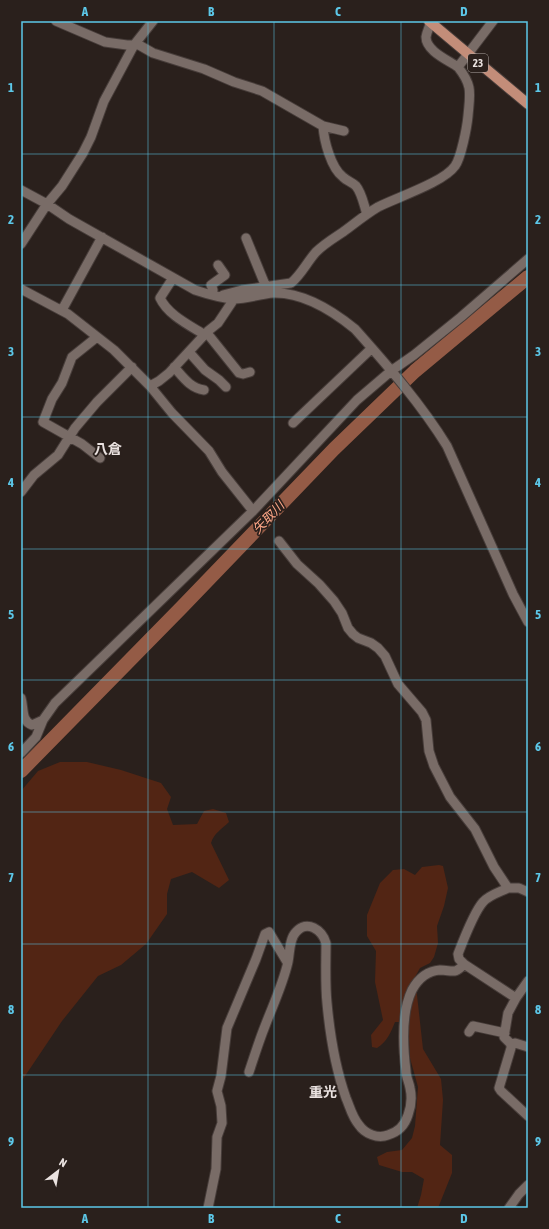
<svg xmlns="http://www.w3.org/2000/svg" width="549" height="1229" font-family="'Asap Condensed','Noto Sans JP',sans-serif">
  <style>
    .green { fill: #522514 }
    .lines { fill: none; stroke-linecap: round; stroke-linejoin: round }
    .river { stroke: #945b46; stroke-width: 14 }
    .street-casing { stroke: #473d3a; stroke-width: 11 }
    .primary-casing { stroke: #473d3a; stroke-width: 12 }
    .street { stroke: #796c67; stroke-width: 9 }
    .primary { stroke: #c38d79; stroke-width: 10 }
    .grid { fill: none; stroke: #5cc7e8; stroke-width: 1; stroke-opacity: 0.55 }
    .labels { text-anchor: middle; stroke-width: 3.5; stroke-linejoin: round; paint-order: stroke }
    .shield { fill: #2a201c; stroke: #b0a8a5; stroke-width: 1 }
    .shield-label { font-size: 11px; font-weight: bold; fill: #eae2e0 }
    .water-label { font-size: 13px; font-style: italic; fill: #fda687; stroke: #2a201c }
    .quarter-label { font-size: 14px; font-weight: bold; fill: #eae2e0; stroke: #2a201c }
    .neatline { fill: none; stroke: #5cc7e8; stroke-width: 1.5 }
    .grid-label { font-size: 13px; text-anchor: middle; font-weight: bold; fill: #5cc7e8 }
  </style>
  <rect width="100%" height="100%" fill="#2a201c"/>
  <!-- green -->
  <path class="green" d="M60,762H87L121,770L161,783L171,797L167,809L173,825L197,824L204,811L213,809L226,813L229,822C222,829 214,833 211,843L229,880L219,888L192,872L171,879L167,894V914L146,944L121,965L98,976L62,1021L21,1082V791L38,771Z
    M439,865L443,866L448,888L444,906L437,926L438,943L434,957L430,963L420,968L415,977L423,1049L441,1079L443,1100L440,1145L452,1155V1173L438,1208H417L421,1195L424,1179L412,1172H402L379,1165L377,1157L387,1152L402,1150L412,1138L415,1126L418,1087L410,1058L408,1022H395C391,1032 387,1042 377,1048L372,1047L371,1035L383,1020L375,982L376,951L367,936V915L380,883L393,870L404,869L415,875L422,867Z"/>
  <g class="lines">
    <!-- river -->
    <path class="river" d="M21,771L182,607L334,449L415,371L528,277"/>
    <defs>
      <path id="street" d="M56,21L105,42L127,45H139L153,53L204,69L234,82L262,91L323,126C324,141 331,168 343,177C347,181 352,182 356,186C362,193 364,206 367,214
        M431,21C430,26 427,31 426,37C426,51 448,60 458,67
        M323,126L344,131
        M21,190L47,204L69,219L195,290C207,294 221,298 234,299C247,299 260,294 273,293C303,292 333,311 355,329C388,366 421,404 447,446L513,594L528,622
        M246,238L266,287
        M21,244L47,204L62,186L83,153L91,137L104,101L134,45L153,21
        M173,278L160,298C168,315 189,325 205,335
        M21,289L68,314L114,350L150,386L172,413L209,451L222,472L253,511
        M212,295L213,290L211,285L225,275L218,265
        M223,295L242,290L291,283C301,275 307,262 316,252C324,244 334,238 343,232C354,224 366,214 378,207C398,197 444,182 455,166C461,158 467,127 468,116C470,93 473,86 458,67L493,21
        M62,310L102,237
        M207,333L239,373L243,374L250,372
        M97,337L72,357L62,383L52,399L43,422L82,444L100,458
        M189,352L205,370L219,380L226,387
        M174,367C183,377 190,388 204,390
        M150,386L159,381L169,373L208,331L218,323L234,299
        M293,423L372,348
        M21,492L34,475L58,455L75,428L97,402L132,367
        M279,541L297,564L319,584L334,601L342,613L348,628L353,634L358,638L371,643L378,648L385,656L398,684L422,712L426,720L429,751L434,766L450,797L475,829L494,867L508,888C500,892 489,895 483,902C474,912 463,941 458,954L459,959L464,964
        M21,698C24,708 21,721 32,725L43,720
        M21,753L36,737L43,720L55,703L253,511L357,400L391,371L414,355L461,317L528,259
        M508,888H519L528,892
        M528,981L516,998L508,1013L504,1037L511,1044V1048L499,1088L501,1091L528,1116
        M469,1032L473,1026L505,1033
        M511,1044L515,1043L528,1047
        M249,1072C254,1057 259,1041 265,1026C273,1005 283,984 288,962C290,953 289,939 296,932C307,919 322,930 326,943C326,963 325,984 327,1003C330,1036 335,1067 346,1098C350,1107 352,1117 359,1125C365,1134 378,1139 388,1135C398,1132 405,1125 408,1115C411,1107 412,1097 410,1088C409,1082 406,1077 406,1071C403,1047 401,1013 412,990C418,979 426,971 440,970C452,970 455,975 464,964L516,998
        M208,1208L216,1169L217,1137L222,1123L221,1106L217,1091L221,1076L227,1028L256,959L265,934L269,932L287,962
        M509,1208L519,1194L528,1185"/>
      <path id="primary" d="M429,21L528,104"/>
    </defs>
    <!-- street casing -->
    <use href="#street" class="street-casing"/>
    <!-- primary casing -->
    <use href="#primary" class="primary-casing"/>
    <!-- street -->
    <use href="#street" class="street"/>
    <!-- primary -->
    <use href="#primary" class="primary"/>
  </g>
  <!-- grid -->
  <path class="grid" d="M148,21V1208M274,21V1208M401,21V1208M21,154H528M21,285H528M21,417H528M21,549H528M21,680H528M21,812H528M21,944H528M21,1075H528"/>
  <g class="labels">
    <!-- shield labels -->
    <rect class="shield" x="468" y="54" width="20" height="18" rx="3"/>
    <g class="shield-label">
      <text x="478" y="67">23</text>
    </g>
    <!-- water labels -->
    <g class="water-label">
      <text transform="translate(268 517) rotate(-46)" y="5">矢取川</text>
    </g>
    <!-- quarter labels -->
    <g class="quarter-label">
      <text x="108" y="454">八倉</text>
      <text x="323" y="1097">重光</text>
    </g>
  </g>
  <!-- border -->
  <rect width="549" height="1229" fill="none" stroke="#2a201c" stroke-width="44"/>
  <!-- north arrow -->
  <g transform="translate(58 1171) rotate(31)" stroke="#2a201c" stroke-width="3" paint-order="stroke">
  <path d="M0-3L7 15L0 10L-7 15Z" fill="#eae2e0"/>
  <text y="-6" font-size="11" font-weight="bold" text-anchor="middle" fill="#eae2e0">N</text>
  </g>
  <rect x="22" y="22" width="505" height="1185" class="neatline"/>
  <g class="grid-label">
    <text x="85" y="16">A</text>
    <text x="211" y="16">B</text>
    <text x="338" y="16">C</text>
    <text x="464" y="16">D</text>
    <text x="11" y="92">1</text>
    <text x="538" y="92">1</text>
    <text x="11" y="224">2</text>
    <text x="538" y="224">2</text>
    <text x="11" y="356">3</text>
    <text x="538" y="356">3</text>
    <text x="11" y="487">4</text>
    <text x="538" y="487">4</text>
    <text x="11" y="619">5</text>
    <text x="538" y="619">5</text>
    <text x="11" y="751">6</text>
    <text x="538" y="751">6</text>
    <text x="11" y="882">7</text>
    <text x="538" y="882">7</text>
    <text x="11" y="1014">8</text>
    <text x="538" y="1014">8</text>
    <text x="11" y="1146">9</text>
    <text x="538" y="1146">9</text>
    <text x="85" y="1223">A</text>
    <text x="211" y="1223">B</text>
    <text x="338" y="1223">C</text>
    <text x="464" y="1223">D</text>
  </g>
</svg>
